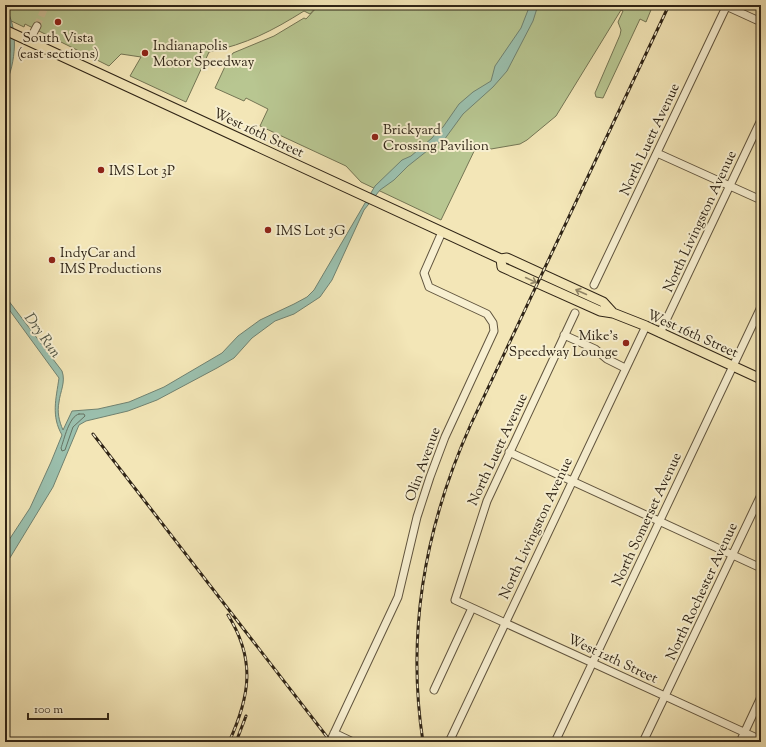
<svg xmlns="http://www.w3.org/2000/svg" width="766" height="747" font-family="'Sorts Mill Goudy',serif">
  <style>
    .green { fill: #b8c691; stroke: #747554 }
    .water { fill: #9bc0ae; stroke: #708271 }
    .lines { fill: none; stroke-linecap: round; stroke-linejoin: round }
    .shore { stroke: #657262; stroke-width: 1 }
    .minor-tunnel { stroke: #ccbf97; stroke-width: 7; stroke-dasharray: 7 3.5; stroke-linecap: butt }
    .minor-casing { stroke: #60543e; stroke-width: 9 }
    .major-casing { stroke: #2f2416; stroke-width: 11 }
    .minor { stroke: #f7efd0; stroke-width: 7 }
    .major { stroke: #f3e6b7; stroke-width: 9 }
    .rail-casing { stroke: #2f2416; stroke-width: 3 }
    .rail { stroke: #f7efd0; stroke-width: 1.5; stroke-dasharray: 4.5; stroke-linecap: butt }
    .oneway { stroke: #918566 }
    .poi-dot { fill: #8f2418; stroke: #f7efd0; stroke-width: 1.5 }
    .labels { text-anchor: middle; stroke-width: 4; stroke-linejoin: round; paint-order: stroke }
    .poi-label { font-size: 14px; fill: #2f2416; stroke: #f7efd0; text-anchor: start }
    .street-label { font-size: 14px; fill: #2f2416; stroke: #f7efd0 }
    .water-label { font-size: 15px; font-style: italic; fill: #4f5344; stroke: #f7efd0 }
  </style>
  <rect width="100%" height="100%" fill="#f3e6b7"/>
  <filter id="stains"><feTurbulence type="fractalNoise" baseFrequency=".005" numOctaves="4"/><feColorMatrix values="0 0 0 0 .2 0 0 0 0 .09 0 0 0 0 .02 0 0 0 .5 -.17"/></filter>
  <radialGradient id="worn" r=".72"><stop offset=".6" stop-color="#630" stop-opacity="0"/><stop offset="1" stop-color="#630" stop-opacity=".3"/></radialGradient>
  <!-- green -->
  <path class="green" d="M5,5H318L310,14L304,11C272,31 247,44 209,52L186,102L130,76L141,57L121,54L109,66L25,24L24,27L5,18Z
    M319,5H653L646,22L640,19L603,98L596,97L595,93L620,35L621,30L618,22L623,11L621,10L556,116L527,140L520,144L491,149L478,143L441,220L361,182L346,166L260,126L268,109L246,98L244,101L215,88L228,60L233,53L274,36L304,18L306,19Z"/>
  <!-- water -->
  <path class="water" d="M530,5H538L533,21L507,71L493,87L463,114L444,140L432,147L408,166L394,180L380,190L364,210L332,280L320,297L294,314L275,321L252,338L234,358L217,368L157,400L128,411L86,421L79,425L53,487L5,566V546L30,508L51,462L62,435C51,416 56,399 59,378L5,304V296L62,371C66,382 60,392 59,402C57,412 59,421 63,430L72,411L98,409L129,402L164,387L222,353L238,336L260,320L294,304L307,297L314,290L375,186L402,160L411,156L432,138L437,132L443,127L459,104L473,92L491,81L495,66L521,28Z
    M5,7C19,28 16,64 5,85L10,50L8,20Z"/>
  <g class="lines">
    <!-- shore -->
    <path class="shore" d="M79,414H84L85,416L73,427L65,450L62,451L61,448C64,440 69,416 79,414Z"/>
    <!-- minor-tunnel -->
    <path class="minor-tunnel" d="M37,26L46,5"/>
    <defs>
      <path id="minor" d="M726,6L761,22
        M29,41L37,26
        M657,153L761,200
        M594,285L727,5
        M575,313L487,501L455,600L761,740
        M660,333L761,120
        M564,335L595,349L607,359L625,368
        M509,452L761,568
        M434,690L472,608
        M334,733L353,742
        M330,742L398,597L417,517L430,477L445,437L494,331L493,323L487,314L429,287L424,273L442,232
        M449,742L646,326
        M555,742L761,307
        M643,742L761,495
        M740,742L761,697"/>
      <path id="major" d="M5,30L501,259L507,258L603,302L613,313
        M501,259L502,267L600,311L613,313L646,326L761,379
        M5,742H6"/>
    </defs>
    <!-- minor casing -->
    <use href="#minor" class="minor-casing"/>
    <!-- major casing -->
    <use href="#major" class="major-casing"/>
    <!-- minor -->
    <use href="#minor" class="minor"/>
    <!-- major -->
    <use href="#major" class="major"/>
    <defs>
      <path id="rail" d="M93,434L331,742
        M228,615C256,660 250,696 229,742
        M236,742L246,716
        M423,742C406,632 426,524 471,424L669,5"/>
    </defs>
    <!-- rail casing -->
    <use href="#rail" class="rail-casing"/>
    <!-- rail -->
    <use href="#rail" class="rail"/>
  </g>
  <!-- one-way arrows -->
  <defs><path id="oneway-shaft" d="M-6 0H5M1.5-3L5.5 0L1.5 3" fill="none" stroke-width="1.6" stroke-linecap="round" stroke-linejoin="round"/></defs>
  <g class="oneway">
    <use href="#oneway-shaft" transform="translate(531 280) rotate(25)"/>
    <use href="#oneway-shaft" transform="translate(581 292) rotate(-156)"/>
  </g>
  <!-- markers -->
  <g class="poi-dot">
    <circle cx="58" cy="22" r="4"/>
    <circle cx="145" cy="53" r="4"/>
    <circle cx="375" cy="137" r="4"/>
    <circle cx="101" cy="170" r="4"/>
    <circle cx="268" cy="230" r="4"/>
    <circle cx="52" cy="260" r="4"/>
    <circle cx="626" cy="343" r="4"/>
  </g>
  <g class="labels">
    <!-- poi labels -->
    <g class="poi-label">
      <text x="58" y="42" text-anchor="middle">South Vista<tspan x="58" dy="16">(east sections)</tspan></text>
      <text x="153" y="50">Indianapolis<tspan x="153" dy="16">Motor Speedway</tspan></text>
      <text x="383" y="134">Brickyard<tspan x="383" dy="16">Crossing Pavilion</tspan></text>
      <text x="109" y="175">IMS Lot 3P</text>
      <text x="276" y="235">IMS Lot 3G</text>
      <text x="60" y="257">IndyCar and<tspan x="60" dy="16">IMS Productions</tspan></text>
      <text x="618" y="340" text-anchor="end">Mike's<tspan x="618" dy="16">Speedway Lounge</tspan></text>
    </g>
    <!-- street labels -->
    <g class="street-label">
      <text transform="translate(259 132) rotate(25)" y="5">West 16th Street</text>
      <text transform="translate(649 139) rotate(-65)" y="5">North Luett Avenue</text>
      <text transform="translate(699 221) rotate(-65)" y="5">North Livingston Avenue</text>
      <text transform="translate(693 333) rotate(24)" y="5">West 16th Street</text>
      <text transform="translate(497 449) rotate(-65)" y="5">North Luett Avenue</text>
      <text transform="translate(422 464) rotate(-70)" y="5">Olin Avenue</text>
      <text transform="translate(646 519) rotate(-65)" y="5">North Somerset Avenue</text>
      <text transform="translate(535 528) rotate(-65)" y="5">North Livingston Avenue</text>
      <text transform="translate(701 591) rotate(-65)" y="5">North Rochester Avenue</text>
      <text transform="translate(613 658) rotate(25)" y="5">West 12th Street</text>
    </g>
    <!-- water labels -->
    <g class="water-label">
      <text transform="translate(43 335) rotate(54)" y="5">Dry Run</text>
    </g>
  </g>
  <!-- margin -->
  <rect width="766" height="747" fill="none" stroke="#f3e6b7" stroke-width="20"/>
  <rect x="6" y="6" width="754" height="735" fill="none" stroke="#2f2416" stroke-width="2"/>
  <rect x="10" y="10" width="746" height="727" fill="none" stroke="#2f2416"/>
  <!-- scale -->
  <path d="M28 713v6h80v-6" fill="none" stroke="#2f2416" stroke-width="2"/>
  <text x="34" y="713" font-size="12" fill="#2f2416" stroke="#f7efd0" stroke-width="3" paint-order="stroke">100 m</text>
  <rect width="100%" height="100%" filter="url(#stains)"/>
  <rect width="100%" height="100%" fill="url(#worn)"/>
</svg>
